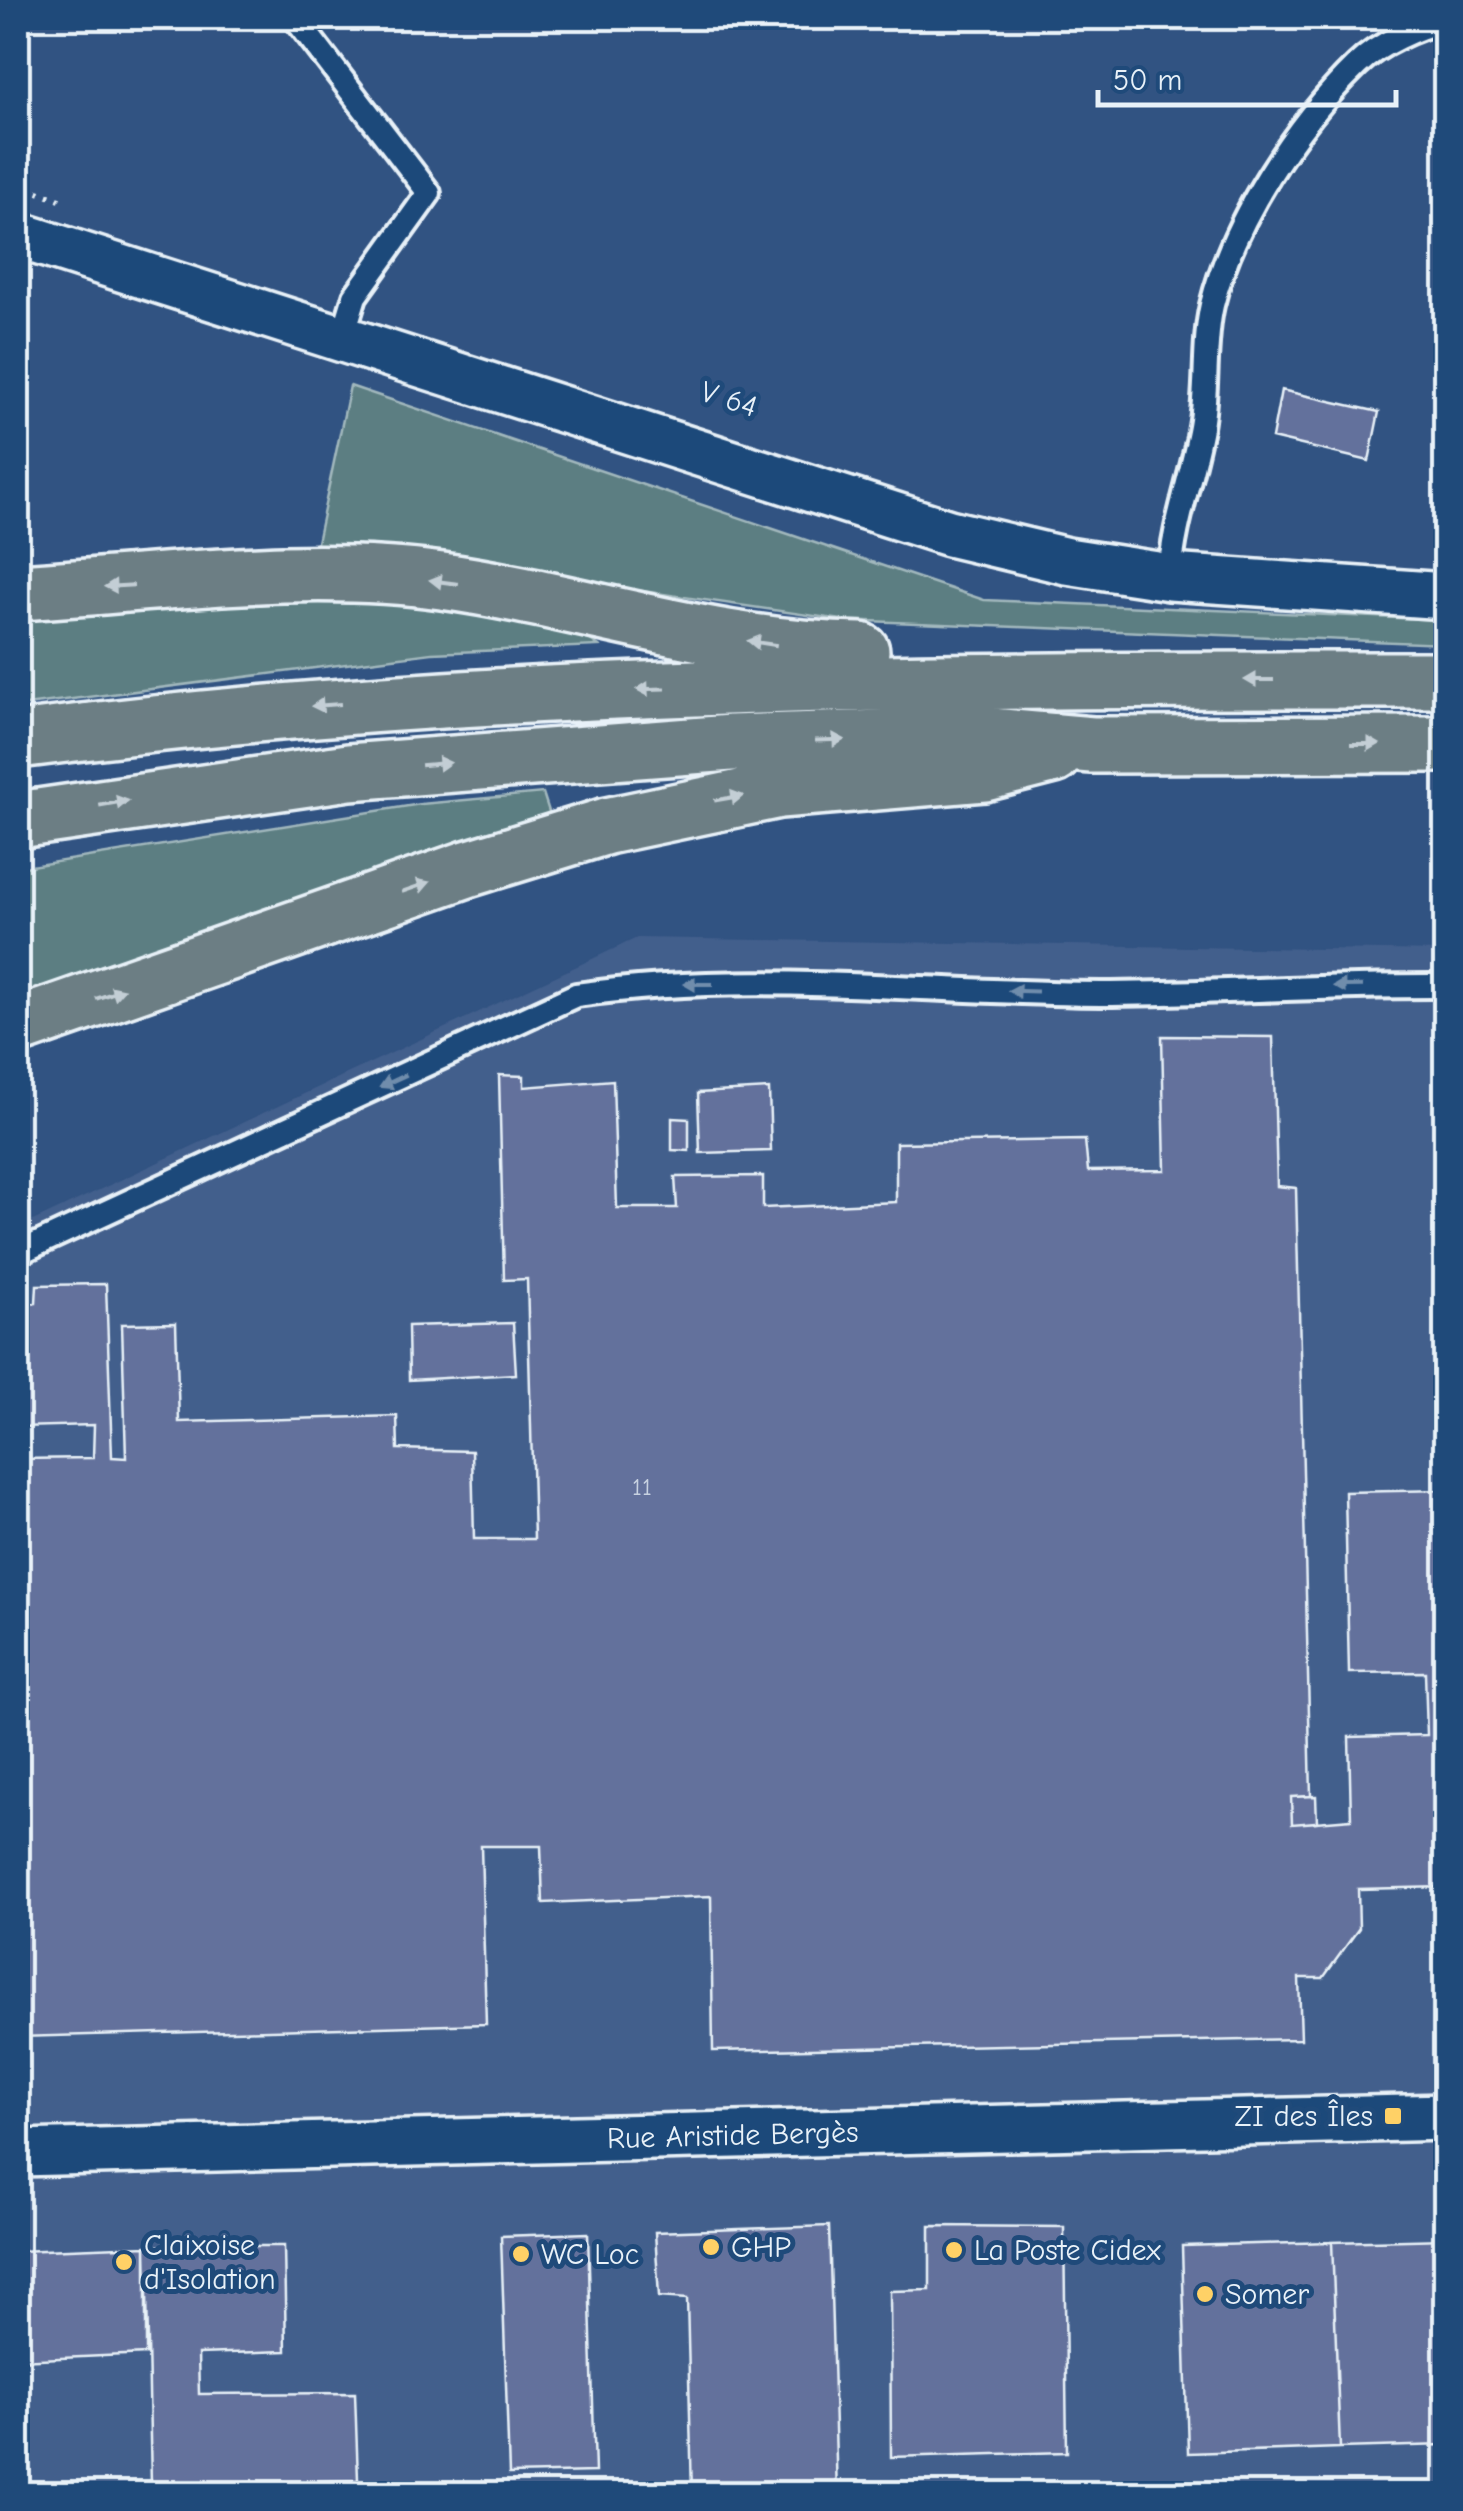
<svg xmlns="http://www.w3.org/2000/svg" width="1463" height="2511" font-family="'Comic Neue',sans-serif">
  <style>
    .built { fill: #435f8c }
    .green { fill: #5c7e82; stroke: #a2b8bd; stroke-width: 2.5 }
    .building { fill: #63719c; stroke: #e8f1f8; stroke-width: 2.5 }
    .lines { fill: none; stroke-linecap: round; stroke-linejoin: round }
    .lane-casing { stroke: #e8f1f8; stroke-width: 30 }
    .street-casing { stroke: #e8f1f8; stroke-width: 52 }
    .highway-casing { stroke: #e8f1f8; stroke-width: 62 }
    .path { stroke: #e8f1f8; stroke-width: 6; stroke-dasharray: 2.5 8; stroke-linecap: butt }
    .lane { stroke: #1f4a7a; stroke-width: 22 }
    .street { stroke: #1f4a7a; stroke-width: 45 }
    .highway { stroke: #6c7e84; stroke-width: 55 }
    .oneway { fill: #c3ced5 }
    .oneway2 { fill: #6f8dac }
    .poi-dot { fill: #ffd166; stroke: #1f4a7a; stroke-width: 4 }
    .labels { text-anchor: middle; stroke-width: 10; stroke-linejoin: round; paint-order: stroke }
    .number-label { font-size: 25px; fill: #c7d1e1 }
    .street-label { font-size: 30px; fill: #e8f1f8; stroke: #1f4a7a }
    .poi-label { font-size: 30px; fill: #e8f1f8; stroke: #1f4a7a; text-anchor: start }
  </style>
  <rect width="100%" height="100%" fill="#315382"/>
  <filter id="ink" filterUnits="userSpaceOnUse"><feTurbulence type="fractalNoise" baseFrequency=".01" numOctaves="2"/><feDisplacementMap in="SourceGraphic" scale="20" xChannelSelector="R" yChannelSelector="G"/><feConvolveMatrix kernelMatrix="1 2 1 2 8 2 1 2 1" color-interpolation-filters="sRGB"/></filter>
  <g filter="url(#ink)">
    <!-- built -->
    <path class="built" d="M637,938L1445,951V2493H18V1228Z"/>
    <!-- green -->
    <path class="green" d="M350,386L984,600L1445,620V644L842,620L560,579L315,552Z
      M421,593L567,624L599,646L432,653L18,706V606Z
      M543,793L554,827L18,1008V868L421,804Z"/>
    <!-- building -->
    <path class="building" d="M1281,390L1379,412L1369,461L1272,438Z
      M1162,1036L1273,1037L1277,1186L1296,1188L1311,1796L1291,1797L1292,1824L1351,1819L1349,1737L1427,1735L1425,1672L1349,1673L1345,1492L1446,1490V1887L1358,1889L1359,1928L1323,1978H1299L1301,2039L713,2051L711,1896L543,1903L541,1846H481L486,2024L18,2037V1459L93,1458L94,1425L18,1427V1304L36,1303L37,1285L106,1284L112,1457L126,1458L122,1324L176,1323L179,1422L397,1416L398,1449L472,1451L474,1539H534L527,1279L504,1280L499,1075L524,1076V1087L613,1080L617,1208H677L675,1177L763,1176V1208L896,1202V1143L1085,1140L1088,1171L1165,1170Z
      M769,1089L771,1151L700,1153L698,1093Z
      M672,1118L689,1119V1151L672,1150Z
      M513,1323L516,1374L409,1380L408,1326Z
      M1316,1796L1317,1822L1292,1824L1291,1797Z
      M829,2226L837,2494H692L687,2299L659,2297L655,2232Z
      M930,2226L1064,2227L1067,2452L891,2457L890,2291L930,2290Z
      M588,2233L595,2472L509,2474L501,2236Z
      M1446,2239V2445L1340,2448L1332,2242Z
      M1332,2242L1340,2448L1188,2453L1182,2246Z
      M146,2246H284L286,2351L198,2354L199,2394L355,2393L358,2480L151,2485Z
      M146,2246V2354L18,2360V2251Z"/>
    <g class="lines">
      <defs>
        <path id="lane" d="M295,18L429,193L355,296L342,339
          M1170,577C1173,525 1192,477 1201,427C1208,387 1203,344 1212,305C1232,222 1296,124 1357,65C1378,44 1417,27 1446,20
          M18,1253L576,995C754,969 933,994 1112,994C1223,993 1334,985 1446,986"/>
        <g id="street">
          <path d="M18,235L949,533L1067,561L1170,577L1446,596"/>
          <path id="s1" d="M18,2153L1446,2117"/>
        </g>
        <path id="highway" d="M18,592C157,584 303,562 442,581C583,601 718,650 861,651
          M18,740C492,678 968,680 1446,680
          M18,820L349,772L731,743L979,735L1092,745L1446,744
          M18,1026L467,869L607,826L779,790L984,773L1054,755"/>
      </defs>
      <!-- lane casing -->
      <use href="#lane" class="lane-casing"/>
      <!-- street casing -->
      <use href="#street" class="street-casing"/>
      <!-- highway casing -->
      <use href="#highway" class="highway-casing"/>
      <!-- path -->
      <path class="path" d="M18,185L63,201"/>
      <!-- lane -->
      <use href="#lane" class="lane"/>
      <!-- street -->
      <use href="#street" class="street"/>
      <!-- highway -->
      <use href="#highway" class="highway"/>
    </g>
    <!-- one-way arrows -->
    <defs><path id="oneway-solid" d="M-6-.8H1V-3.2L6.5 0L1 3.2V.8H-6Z" transform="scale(2.5)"/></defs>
    <g class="oneway">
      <use href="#oneway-solid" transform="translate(444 582) rotate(-172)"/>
      <use href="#oneway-solid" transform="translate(119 586) rotate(177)"/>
      <use href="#oneway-solid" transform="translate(762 643) rotate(-171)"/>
      <use href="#oneway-solid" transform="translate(1259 680) rotate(180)"/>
      <use href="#oneway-solid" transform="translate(651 689) rotate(178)"/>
      <use href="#oneway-solid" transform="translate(326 705) rotate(176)"/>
      <use href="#oneway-solid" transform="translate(830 740) rotate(-2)"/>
      <use href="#oneway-solid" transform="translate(1365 744)"/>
      <use href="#oneway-solid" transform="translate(436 764) rotate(-5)"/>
      <use href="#oneway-solid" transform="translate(729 798) rotate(-10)"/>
      <use href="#oneway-solid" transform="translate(114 803) rotate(-10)"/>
      <use href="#oneway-solid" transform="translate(416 887) rotate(-19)"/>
      <use href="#oneway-solid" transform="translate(110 994) rotate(-19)"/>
    </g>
    <g class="oneway2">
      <use href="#oneway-solid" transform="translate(698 984) rotate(180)"/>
      <use href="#oneway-solid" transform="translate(1348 986) rotate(179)"/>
      <use href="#oneway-solid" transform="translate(1023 991) rotate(-178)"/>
      <use href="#oneway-solid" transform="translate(393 1081) rotate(155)"/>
    </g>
  </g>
  <!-- markers -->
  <g class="poi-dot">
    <rect x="1383" y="2106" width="20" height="20" rx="5"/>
    <circle cx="711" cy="2247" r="10"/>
    <circle cx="954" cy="2250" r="10"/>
    <circle cx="521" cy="2254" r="10"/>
    <circle cx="124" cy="2262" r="10"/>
    <circle cx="1205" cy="2294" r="10"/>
  </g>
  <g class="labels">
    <!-- number labels -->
    <g class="number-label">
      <text x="642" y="1495">11</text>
    </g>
    <!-- street labels -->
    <g class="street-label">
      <text transform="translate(729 399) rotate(18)" y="10">V 64</text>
      <text dy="10" stroke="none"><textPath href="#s1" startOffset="715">Rue Aristide Bergès</textPath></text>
    </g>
    <!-- poi labels -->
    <g class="poi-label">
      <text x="1373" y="2126" text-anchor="end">ZI des Îles</text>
      <text x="144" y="2255">Claixoise<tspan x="144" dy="34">d'Isolation</tspan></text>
      <text x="731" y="2257">GHP</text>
      <text x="974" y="2260">La Poste Cidex</text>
      <text x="541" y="2264">WC Loc</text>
      <text x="1225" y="2304">Somer</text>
    </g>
  </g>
  <!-- margin -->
  <rect width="1463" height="2511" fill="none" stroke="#1f4a7a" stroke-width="60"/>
  <rect x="30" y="30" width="1403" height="2451" fill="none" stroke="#e8f1f8" stroke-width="4" filter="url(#ink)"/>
  <!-- scale -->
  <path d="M1098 90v15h298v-15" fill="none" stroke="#e8f1f8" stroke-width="5"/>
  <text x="1113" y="90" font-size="30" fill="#e8f1f8" stroke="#1f4a7a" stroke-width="8" paint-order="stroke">50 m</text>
</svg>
